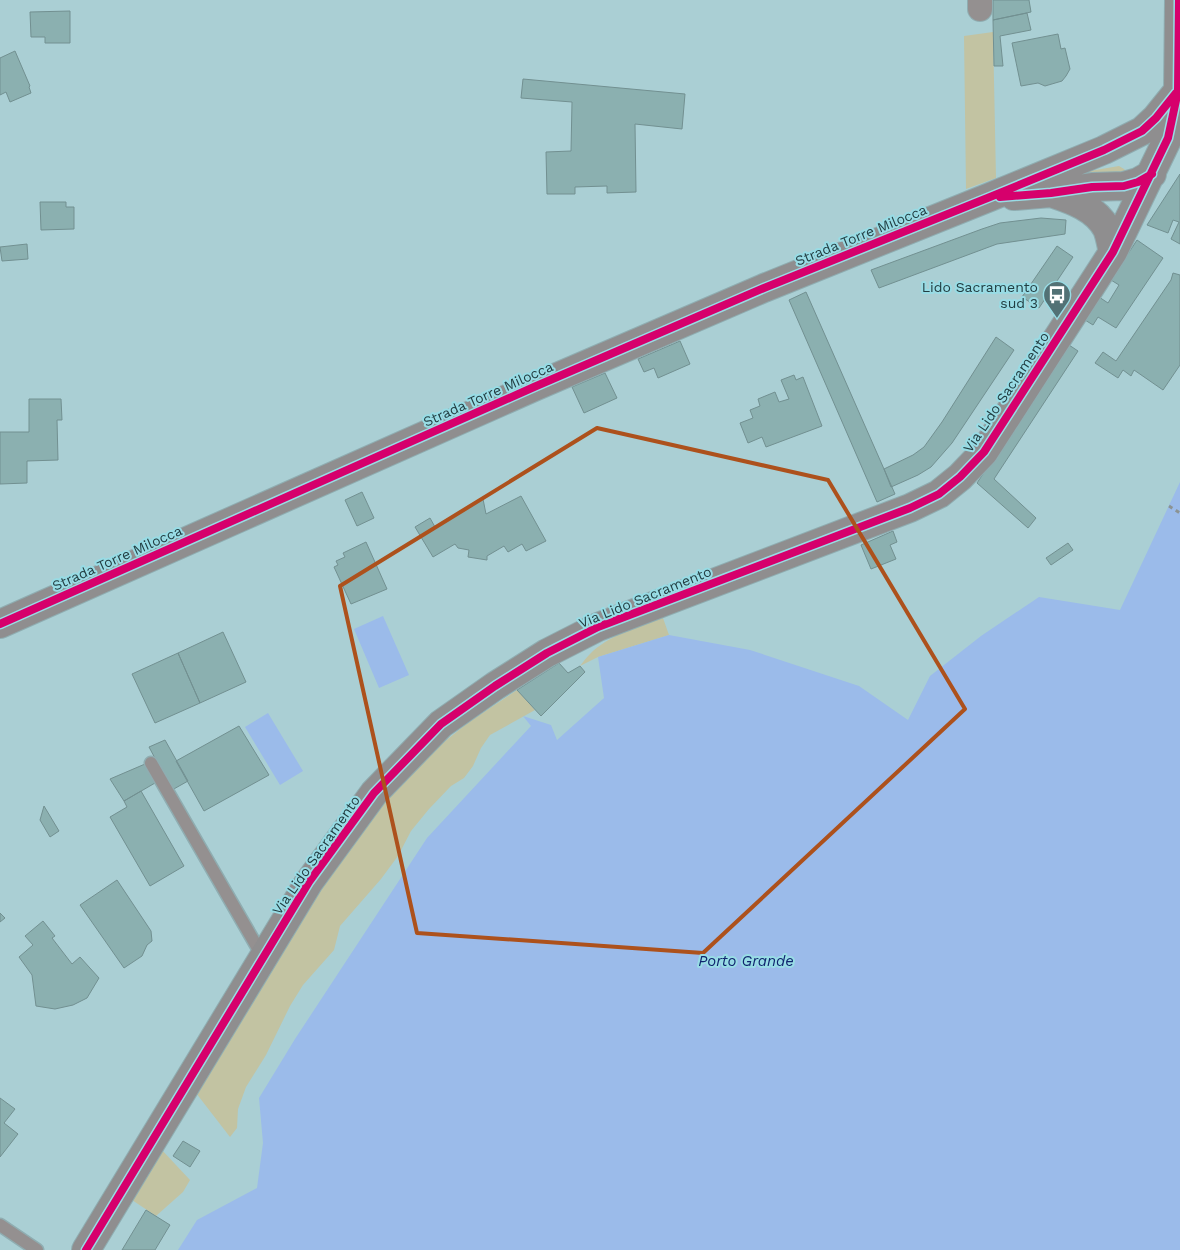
<svg xmlns="http://www.w3.org/2000/svg" width="1180" height="1250" font-family="'Work Sans',sans-serif">
  <style>
    .green { fill: #c2c3a2 }
    .water { fill: #9bbbea }
    .building { fill: #8bb0b0; stroke: #729091 }
    .lines { fill: none; stroke-linecap: round; stroke-linejoin: round }
    .lane-casing { stroke: #8fadb1; stroke-width: 15 }
    .street-casing { stroke: #8fadb1; stroke-width: 26 }
    .secondary-casing { stroke: #8fadb1; stroke-width: 30 }
    .path { stroke: #8b9393; stroke-width: 3; stroke-dasharray: 4 4; stroke-linecap: butt }
    .lane { stroke: #949090; stroke-width: 12 }
    .street { stroke: #949090; stroke-width: 24 }
    .secondary { stroke: #8f8e8f; stroke-width: 28 }
    .cycleway-casing { stroke: #98dce5; stroke-width: 11 }
    .cycleway { stroke: #d6006c; stroke-width: 8 }
    .marked { fill: none; stroke: #ad511c; stroke-width: 4; stroke-linejoin: round }
    .labels { text-anchor: middle; stroke-width: 4; stroke-linejoin: round; paint-order: stroke }
    .street-label { font-size: 14px; fill: #223e42; stroke: #98dce5 }
    .poi-label { font-size: 14px; fill: #223e42; stroke: #98dce5; text-anchor: end }
    .water-label { font-size: 15px; font-style: italic; fill: #0f246e; stroke: #98dce5 }
  </style>
  <rect width="100%" height="100%" fill="#aacfd4"/>
  <!-- green -->
  <path class="green" d="M993,32L996,178L966,189L964,36Z
    M1119,166L1124,169L1127,172L1074,181L1072,174Z
    M663,618L669,635L598,657L580,666C583,662 586,658 590,654C605,638 642,623 663,618Z
    M517,690L535,710L490,735L481,748L473,766L464,778L451,786L429,809L411,831L398,856L381,879L340,926L334,950L303,985L290,1006L266,1055L246,1087L238,1109L237,1128L230,1137L196,1093L255,999L302,918L356,838L380,807L434,750L469,722Z
    M161,1149L190,1180L183,1192L156,1216L132,1200Z"/>
  <!-- water -->
  <path class="water" d="M1180,482V1250H178L197,1220L257,1188L263,1143L259,1098L295,1039L427,838L531,726L523,716L551,725L557,740L604,698L598,657L669,635L750,650L859,686L908,720L930,676L981,636L1039,597L1120,610Z
    M383,616L409,675L379,688L354,629Z
    M268,713L303,771L280,785L245,727Z"/>
  <!-- building -->
  <path class="building" d="M993,0H1029L1031,12L993,20Z
    M70,11V43H45V37H31L30,12Z
    M1027,13L1031,30L1000,36L1003,66H994L993,20Z
    M1058,34L1061,49L1065,48L1070,69L1066,76L1062,81L1045,86L1038,83L1021,86L1012,43Z
    M15,51L30,86L29,87L31,93L10,102L6,92L0,95V58Z
    M523,79L685,94L682,129L635,124L636,192L607,193V186L575,187V194H547L546,152L571,151L572,102L521,98Z
    M1180,174V244L1171,239L1179,222L1173,220L1168,233L1147,225Z
    M40,202H66V207H74V229L41,230Z
    M1041,218L1066,220L1065,234L997,244L879,288L871,270L982,229L1000,223Z
    M1137,240L1163,258L1116,328L1098,317L1093,325L1085,320L1099,297L1108,303L1119,285L1111,280Z
    M27,244L28,259L2,261L0,247Z
    M1057,246L1073,257L1039,308L1022,297Z
    M1173,273L1180,275V365L1163,390L1134,370L1131,376L1123,370L1118,378L1095,363L1103,352L1116,361L1171,280Z
    M806,292L895,494L877,502L789,300Z
    M996,337L1014,350L952,443L931,467L918,475L891,487L884,469L913,455L924,447L942,422Z
    M680,341L690,364L658,378L654,368L644,372L638,359Z
    M1069,345L1078,351L994,479L1036,518L1028,528L977,483Z
    M605,373L617,398L584,413L572,387Z
    M794,375L796,380L803,377L822,426L766,447L762,437L748,443L740,423L753,418L750,410L760,406L758,399L775,392L779,402L789,399L781,380Z
    M29,399H61L62,420H57L58,460L27,461V483L0,484V432H29Z
    M362,492L374,518L357,526L345,500Z
    M521,496L546,541L526,551L522,544L508,552L504,546L487,556V560L468,557L469,550L458,548L455,544L433,557L415,527L430,518L435,527L483,499L486,514Z
    M893,531L897,542L890,545L896,559L871,569L861,545Z
    M366,542L387,589L351,604L334,567L338,565L336,561L345,557L343,553Z
    M1068,543L1073,550L1051,565L1046,558Z
    M223,632L246,682L200,703L178,653Z
    M178,653L200,703L155,723L132,674Z
    M559,663L568,673L580,666L585,672L541,716L517,690Z
    M239,726L269,775L204,811L176,761Z
    M165,740L188,781L172,790L149,747Z
    M145,764L155,783L124,801L110,779Z
    M141,791L184,866L150,886L110,817L127,807L124,801Z
    M44,806L59,831L50,837L40,820Z
    M117,880L151,931L152,941L147,945L142,956L124,968L80,905Z
    M0,913L5,918L0,922Z
    M43,921L55,936L52,938L72,964L80,957L99,978L87,998L73,1005L55,1009L36,1006L32,975L19,957L33,945L25,936Z
    M0,1098L15,1109L4,1123L18,1134L0,1157Z
    M183,1141L200,1151L190,1167L173,1156Z
    M146,1210L170,1225L155,1250H122Z"/>
  <g class="lines">
    <defs>
      <path id="lane" d="M151,763L263,957
        M0,1225L37,1250"/>
      <path id="street" d="M980,0V9"/>
      <path id="secondary" d="M1051,193C1072,200 1096,208 1107,229C1110,236 1111,245 1113,252
        M1014,196L1051,193L1092,187L1124,186L1138,182L1152,174
        M0,624L534,387L764,288L990,197L1104,150L1142,131L1156,118L1177,92
        M86,1250L309,882L374,793L441,724L495,686L547,653L598,627L910,508L939,494L960,477L984,452L1113,252L1168,138L1178,91L1179,0"/>
    </defs>
    <!-- lane casing -->
    <use href="#lane" class="lane-casing"/>
    <!-- street casing -->
    <use href="#street" class="street-casing"/>
    <!-- secondary casing -->
    <use href="#secondary" class="secondary-casing"/>
    <!-- path -->
    <path class="path" d="M1169,506L1180,513"/>
    <!-- lane -->
    <use href="#lane" class="lane"/>
    <!-- street -->
    <use href="#street" class="street"/>
    <!-- secondary -->
    <use href="#secondary" class="secondary"/>
    <defs>
      <path id="cycleway" d="M1000,197L1051,193L1092,187L1124,186L1138,182L1152,174
        M0,624L534,387L764,288L990,197L1104,150L1142,131L1156,118L1176,93
        M86,1250L309,882L374,793L441,724L495,686L547,653L598,627L910,508L939,494L960,477L984,452L1113,252L1168,138L1178,91L1179,0"/>
    </defs>
    <!-- cycleway casing -->
    <use href="#cycleway" class="cycleway-casing"/>
    <!-- cycleway -->
    <use href="#cycleway" class="cycleway"/>
  </g>
  <!-- marked area -->
  <path class="marked" d="M597,428L828,480L965,709L703,953L417,933L340,586Z"/>
  <!-- icons -->
  <defs>
    <symbol id="bus-pin" viewBox="-11 -11 22 30"><path d="M0 17L-7.5 6A9.5 9.5 0 1 1 7.5 6Z" fill="#527175" stroke="#98dce5"/><path d="M-5-6H5V4H4V6H2V4H-2V6H-4V4H-5ZM-3.5-4V0h7V-4ZM-3.5 1.2v1.5H-2V1.2ZM2 1.2v1.5H3.5V1.2Z" fill="#fff"/></symbol>
  </defs>
  <g fill-rule="evenodd">
    <use href="#bus-pin" x="1041" y="279" width="32" height="43"/>
  </g>
  <g class="labels">
    <!-- street labels -->
    <g class="street-label">
      <text transform="translate(861 235) rotate(-22)" y="5">Strada Torre Milocca</text>
      <text transform="translate(1006 392) rotate(-56)" y="5">Via Lido Sacramento</text>
      <text transform="translate(488 394) rotate(-24)" y="5">Strada Torre Milocca</text>
      <text transform="translate(117 558) rotate(-24)" y="5">Strada Torre Milocca</text>
      <text transform="translate(645 597) rotate(-22)" y="5">Via Lido Sacramento</text>
      <text transform="translate(316 855) rotate(-55)" y="5">Via Lido Sacramento</text>
    </g>
    <!-- poi labels -->
    <g class="poi-label">
      <text x="1038" y="292">Lido Sacramento<tspan x="1038" dy="16">sud 3</tspan></text>
    </g>
    <!-- water labels -->
    <g class="water-label">
      <text x="746" y="966">Porto Grande</text>
    </g>
  </g>
</svg>
